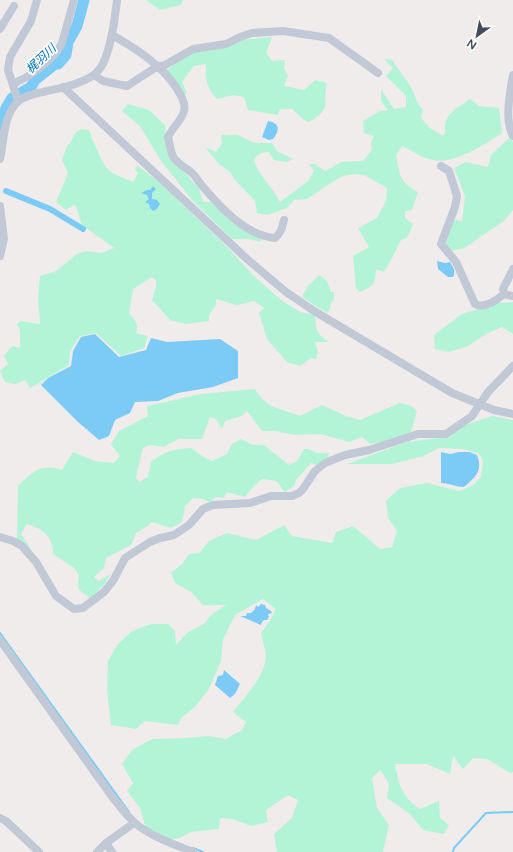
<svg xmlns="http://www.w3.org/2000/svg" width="513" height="852" font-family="'Varela Round','Noto Sans JP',sans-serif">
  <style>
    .green { fill: #b4f4d6 }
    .water { fill: #7ccbf6 }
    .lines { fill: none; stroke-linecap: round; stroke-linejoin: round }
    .stream { stroke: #7ccbf6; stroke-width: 2 }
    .canal { stroke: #7ccbf6; stroke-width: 6 }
    .river { stroke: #7ccbf6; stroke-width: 11 }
    .minor { stroke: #c1c9d6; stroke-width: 8 }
    .labels { text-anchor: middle; stroke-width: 3.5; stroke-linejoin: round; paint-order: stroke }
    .water-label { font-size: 12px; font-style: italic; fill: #0073b1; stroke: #fff }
  </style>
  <rect width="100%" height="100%" fill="#f0ecec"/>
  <!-- green -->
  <path class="green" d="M146,0H183L181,5L160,10Z
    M272,37L266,53L272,61L285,60L284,69L288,75L284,86L304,90L315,80L327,83C322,105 333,108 309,122L304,120L292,109H280L278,115L248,110L244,97L234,95L217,99C207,90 205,78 206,64L194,66L182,82L187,93L183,95L167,70L182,58L194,51L241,40Z
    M384,59L392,60C398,69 405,78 411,87C416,96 415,102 423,110L421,118L430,128L443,136L445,133C443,114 456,109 470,99L479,106L499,108L502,133C485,144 454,165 433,160C422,158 412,151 402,146L396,155C400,175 399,182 418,192L412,210L405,211V218L413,224L407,238L401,240C395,251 391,262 384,272L376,269C375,284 374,286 360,292L356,288L353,256L369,247L358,228L377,218L386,201L387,188L364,175L355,174L340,177L307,199L294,200L287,208L267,215L257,213L255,201L234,179L230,172L219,164L205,147L216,152L222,144L221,135H238L254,143H272L277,151L293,159L287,162L274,160L269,152L261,153L254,159C256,173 274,188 280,202L308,181L314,171L309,164H315L325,171L342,162L363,161L372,150L371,142L374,136L364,133L363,121L380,111L388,110L381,101V89L394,109L406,107V96L386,76L393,68Z
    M128,104L149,110L165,125L166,141L170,157L199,188L203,202H215L262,238L260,242L249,239H232L193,201L161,161L140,126L122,111Z
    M81,129L89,130C92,138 101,161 106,167C112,175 125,178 133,182L138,173L135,169L137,165L160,183L229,249L253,275L281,300L300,312L315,315C316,331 316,333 329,342H315L318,352L316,359L311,358L300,366L287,362L267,339L259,313L264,308L254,301L237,305L216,299V305L209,315V321L186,324L170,320L152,300L156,287V280L152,277L133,289L129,313C135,320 139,324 136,333L148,336L144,348L121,356L96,333L80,336L70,351L69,365L30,388L25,380L16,384L5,382L0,371L8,364L4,356L12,346L20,348V330L17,324L21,321L40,324L38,298L40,276L56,271L77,254L86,251L102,253L114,248L82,225L75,204L66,210L56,202L68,173L62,160L67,146L71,142L75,133Z
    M509,138L513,142V210L504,221L464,248L450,251L442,240L452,218L462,222L465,196L454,168L466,162L488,167L491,155Z
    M319,275L327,281L331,292H334V300L331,302L330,309L327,313L302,297L307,287Z
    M513,302V334L502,327L486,334L468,346L449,352L435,349L434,335L462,314L498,303Z
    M255,389C268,410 278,407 300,416L322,405L346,416L360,420L400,403L411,406L417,411L411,432L389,441L370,444L362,437L349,442L320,434L295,435L276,431H262L247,411L242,416L225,421L222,429L216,419L210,417L202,439H178L164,447L150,445L143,448L136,478L139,482L148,477L151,462C165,451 174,449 191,448L202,456L212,461L227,454L232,444L241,439L253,445H264L289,465L297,461L304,449H308L317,453H329L327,461L316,465L311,463L296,480L294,486L285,492L276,481L262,479L253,487L245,497L227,492L224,498L215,497L210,503L203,499L193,498L185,506L182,522L171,528L151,522L148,526L136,533L131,545L106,558L104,568L94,577L98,581L111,574L104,585L90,598L79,590L78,583L79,575L74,568L53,554C53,536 43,529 27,524L21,534L31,549L17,539L18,486C31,473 42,462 62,470L73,452L95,461L114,463L120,456L111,444L119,431L148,416L147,406L201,394Z
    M492,416L513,420V772L510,773L487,759L473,758L463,769L453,756L450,774L427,764H395C399,785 401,796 420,809L439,801L440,818L449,825L444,834L423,830L410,814L387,798L389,783L380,770L372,778L377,808L389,825L383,852H277L274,834L292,818L298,800L288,795L266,810L268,822L251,826L232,819L220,818L219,829L191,832L180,838L163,841L146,829L140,808L127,791L133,783L122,764L132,750L152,739L185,738L209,736L226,739L242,730L246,722L233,712C245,696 264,678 266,657C266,650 262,640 261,633L269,622L276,609L263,599L235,615L223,639L221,661L209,689L195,707L182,717L178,725L145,721L136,729L111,725L107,689L108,661L117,645L132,631L151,624H168L175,631L176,645L188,632L204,624L212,614L226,605H203L191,592L175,583L171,573L182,564L189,554L199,553L209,541L227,533L256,540L284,525L292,536L332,543L336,532L353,526L380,549L392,547L397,531L388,518L386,501L400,488L427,483L459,491L472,486L481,477L483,460L478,453L462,449L439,448L424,456L392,464H347L407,442L447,437L462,426Z"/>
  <!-- water -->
  <path class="water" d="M268,121C280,123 280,130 273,139L269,140L262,137Z
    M153,186L156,189L152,193V199L157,200L160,204L157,209L153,211L150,208L149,204L145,202L149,199L147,195L141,193L147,190H150Z
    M437,261L445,263L450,262L454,269V275L453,277H448L438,269Z
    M95,334L119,357L146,350L151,338L167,342L220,339L238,351V378L213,387L178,393L158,401L135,402L130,413L115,420L109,436L99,440L78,422L41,385L48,378L71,366L73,351L81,337Z
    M441,452L450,454L459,452H469L477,455C483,471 476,477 464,487C456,487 449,483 441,483Z
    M261,604L265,605L266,608L271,611L272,613L268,614L269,617L267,620H264L262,622L261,625L240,616H246L247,613H251L255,609L256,605L258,607Z
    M224,670L240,684L235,694L230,698L215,685L218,676L223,675Z"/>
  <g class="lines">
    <!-- stream -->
    <path class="stream" d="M0,633L129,812
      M193,848L203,852
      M453,852L454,848L486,813L513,812"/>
    <!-- canal -->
    <path class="canal" d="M6,191L50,209L83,229"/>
    <!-- river -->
    <path class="river" d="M0,126L6,108L12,98L31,87L35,80L54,65L58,64L66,55L68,42L77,26L84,0"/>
    <!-- minor -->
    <path class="minor" d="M0,29L14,6
      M112,35C128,44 145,54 158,67C167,74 188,99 184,111C182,120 172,128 168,137C170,144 170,152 174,158C179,165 187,168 193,174C197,178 200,184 204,188C221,208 247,236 275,238C281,233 282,228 284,220
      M94,75L103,81L127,86L158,66L165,65L193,49L226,44L240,37L252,33L283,31L329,38L378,73
      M513,75C510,94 504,119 513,136
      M13,84C32,75 52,62 62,43L74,0
      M63,87L247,259L286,292L314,311L452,393L494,410L513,414
      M18,101L8,70L10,57L31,21L37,0
      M0,159C4,141 3,121 14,106C20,97 32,94 43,92C60,88 80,85 95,74C110,63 115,18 117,0
      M441,166L449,171L457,196L455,207L441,244L456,262L475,304C484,309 497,300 504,294
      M0,206L4,239L0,256
      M513,269L503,289L504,294L513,296
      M0,537L13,541L22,546L36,562L56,596L74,609L83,608L104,592L113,581L125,558L150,542L160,538L174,535L189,525L203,509L213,505L250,503L271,496H292L299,493L303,489L315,471L325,463L345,455L369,450L418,434H446L472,416L488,392L513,366
      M0,640L113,798C120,806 126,815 134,822C147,835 176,845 193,852
      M0,818L6,821L39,852
      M106,843L112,852
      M97,852L106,843L134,823"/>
  </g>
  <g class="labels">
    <!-- water labels -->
    <g class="water-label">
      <text transform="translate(41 59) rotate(-43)" y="4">梶羽川</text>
    </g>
  </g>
  <!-- north arrow -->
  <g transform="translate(477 36) rotate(213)" stroke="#ffffff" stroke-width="3" paint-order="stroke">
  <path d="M0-3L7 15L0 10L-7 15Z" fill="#434c5c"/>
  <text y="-6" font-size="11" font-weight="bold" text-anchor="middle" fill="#434c5c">N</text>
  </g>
</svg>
